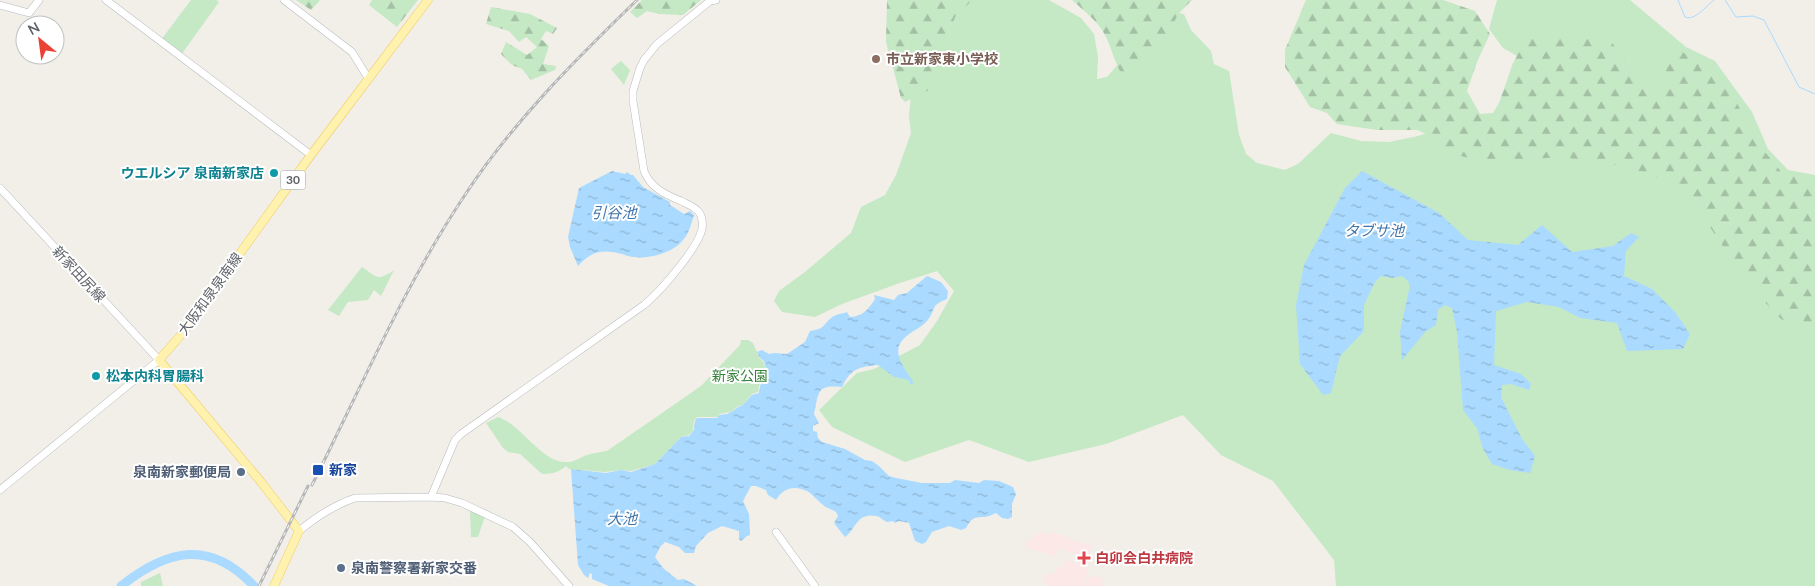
<svg xmlns="http://www.w3.org/2000/svg" width="1815" height="586" font-family="Lato,'Noto Sans JP',sans-serif">
  <style>
    .medical { fill: #fce8e6 }
    .green { fill: #c5e8c5 }
    .forest { fill: url(#forest-firs) }
    .water { fill: url(#water-ripples) }
    .lines { fill: none; stroke-linecap: round; stroke-linejoin: round }
    .stream { stroke: #aadaff; stroke-width: 1 }
    .river { stroke: #aadaff; stroke-width: 9 }
    .secondary-casing { stroke: #b6babf; stroke-width: 8 }
    .primary-casing { stroke: #f2c960; stroke-width: 9 }
    .secondary { stroke: #fff; stroke-width: 7 }
    .primary { stroke: #fff2af; stroke-width: 8 }
    .rail-casing { stroke: #b6b7b8; stroke-width: 3 }
    .rail { stroke: #fff; stroke-width: 1; stroke-dasharray: 4; stroke-linecap: butt }
    .education-dot { fill: #8d6e63; stroke: #fff; stroke-width: 2 }
    .culture-dot { fill: #0f9aa8; stroke: #fff; stroke-width: 2 }
    .transit-dot { fill: #1a4fb4; stroke: #fff; stroke-width: 2 }
    .service-dot { fill: #5c6f8a; stroke: #fff; stroke-width: 2 }
    .health-dot { fill: #e0444e; stroke: #fff; stroke-width: 2 }
    .labels { text-anchor: middle; stroke-width: 4; stroke-linejoin: round; paint-order: stroke }
    .shield { fill: #fff; stroke: #8f9295; stroke-width: 1 }
    .shield-label { font-size: 12px; font-weight: bold; fill: #5f6368 }
    .education-label { font-size: 14px; font-weight: bold; fill: #785e54; stroke: #fff; text-anchor: start }
    .culture-label { font-size: 14px; font-weight: bold; fill: #0d838f; stroke: #fff; text-anchor: end }
    .street-label { font-size: 14px; fill: #5f6368; stroke: #fff }
    .park-label { font-size: 14px; fill: #348238; stroke: #fff }
    .transit-label { font-size: 14px; font-weight: bold; fill: #164399; stroke: #fff; text-anchor: start }
    .service-label { font-size: 14px; font-weight: bold; fill: #4e5e75; stroke: #fff; text-anchor: end }
    .health-label { font-size: 14px; font-weight: bold; fill: #be3a42; stroke: #fff; text-anchor: start }
    .water-label { font-size: 15px; font-style: italic; fill: #4174aa; stroke: #fff }
  </style>
  <defs>
    <pattern id="forest-firs" width="22" height="20" patternUnits="userSpaceOnUse" patternTransform="scale(1.25)"><rect width="22" height="20" fill="#c5e8c5"/><path d="M5 1l3.5 6h-7zM16 11l3.5 6h-7z" fill="#a3c0a4"/></pattern>
    <pattern id="water-ripples" width="26" height="14" patternUnits="userSpaceOnUse" patternTransform="scale(1.25)"><rect width="26" height="14" fill="#aadaff"/><path d="M2 4q2-2 4 0t4 0M15 11q2-2 4 0t4 0" fill="none" stroke="#8eb4d2"/></pattern>
  </defs>
  <rect width="100%" height="100%" fill="#f1efe8"/>
  <!-- medical -->
  <path class="medical" d="M1050,531L1086,544L1087,542L1092,544L1087,560L1083,559L1081,566L1088,568L1084,586H1051L1042,583L1047,572L1053,575L1058,567L1061,568L1065,560L1078,564L1080,557L1061,549L1057,551L1055,557L1030,548L1029,551H1027L1028,547L1025,546L1026,541L1030,542L1032,537H1034L1035,534H1039V532L1049,535Z
    M1090,575L1103,578L1101,586H1086Z"/>
  <!-- green -->
  <path class="green" d="M191,0H216L219,2L181,55L161,40Z
    M951,0H1049L1081,18L1094,34L1098,57L1097,79L1107,77L1132,48L1167,11L1184,14L1191,30L1211,51L1214,64L1229,71L1239,135L1246,154L1257,163L1285,170L1298,164L1331,133L1361,141L1389,142L1418,136L1445,127L1483,140L1540,69L1503,48L1489,29L1497,0H1630L1686,47L1715,61L1752,112L1768,149L1788,170L1815,175V586H1336L1334,560L1273,481L1221,455L1183,415L1106,444L1029,462L969,440L905,462L832,427L819,410L857,373L874,369L920,345L937,321L954,291L937,271L897,284L842,304L815,317L782,312L774,301L779,291L805,272L851,233L861,207L885,195L896,175L911,133L909,116L915,52Z
    M621,61L630,70L624,85L611,69Z
    M362,267C377,277 377,282 394,270L381,296L374,290L368,300L348,302L339,316L328,310Z
    M741,340H748L753,343L760,359L763,361L767,373L759,386L758,392L752,394L743,405L738,406L731,412L719,414L718,417H697L694,421L693,431L689,435L681,437L655,464L631,471L621,470L605,472L569,469L566,466C558,473 551,474 542,474L520,454L508,452L503,448L486,423L498,417C522,425 541,462 565,462C574,463 580,457 587,455C594,453 600,452 607,451L701,386L740,345Z
    M470,510L485,516L478,537H471Z
    M160,573L163,586H141V582Z"/>
  <!-- forest -->
  <path class="forest" d="M296,0H320L311,10Z
    M372,0H418L397,27L369,5Z
    M642,0H701L683,15L659,14L647,11L637,18L630,12Z
    M887,0H973L956,15L942,48L931,89L905,102L901,98L886,42Z
    M1072,0H1192L1178,14L1166,39L1131,70L1121,73C1114,60 1111,47 1105,35C1098,21 1084,11 1072,0Z
    M1306,0H1443L1475,11L1490,34L1477,62L1467,91L1480,114L1493,113L1499,103L1513,63L1527,38L1548,34H1581L1612,43L1624,57L1641,86L1665,87L1667,55L1675,47L1696,61L1720,72L1760,146L1783,174L1815,180V335L1781,319L1763,300L1745,272L1726,251L1706,221L1679,195L1654,175L1621,166L1562,157L1502,161L1465,157L1451,153L1431,136L1417,130H1377L1337,124L1327,113L1310,107L1285,67V50Z
    M491,7L530,14L557,28L553,34L546,31L541,39L549,46L543,64L556,66L555,70L531,80L522,69L512,65L501,54L506,42L527,55L537,47L526,37L519,42L509,31L486,24Z"/>
  <!-- water -->
  <path class="water" d="M612,171L625,174L627,172L631,175H633L643,187L670,202V205L684,214L690,211L694,215C691,224 689,234 683,240C673,253 649,259 634,257C630,257 626,255 622,254C603,249 591,251 578,266L570,247L568,237L579,188Z
    M1362,171L1439,213L1468,240L1518,245L1542,225L1572,252L1613,246L1631,233L1639,237L1626,251L1624,276L1652,289L1675,312L1690,334L1683,349L1627,351L1617,323L1580,318L1559,307L1527,302L1496,311L1494,365L1521,374L1531,384L1529,390L1511,384L1502,385L1501,397L1522,439L1535,456L1530,473L1510,470L1492,464L1483,449L1477,428L1463,410L1457,332L1452,308L1445,305L1438,310L1436,325L1425,332L1402,360L1400,332L1410,285L1407,280L1402,276L1393,278L1381,276L1375,282L1364,305V331L1340,356L1331,393L1323,395L1300,364L1296,305L1304,265L1345,188Z
    M927,276L941,282L948,291L947,299C929,306 937,309 927,321C922,327 914,330 908,335C887,350 905,368 914,383L910,384L909,380L894,377L878,365C859,367 851,368 842,387C816,384 819,392 814,414L819,423L813,426V431L817,432L818,438L822,442L845,449L865,460L872,461L879,466L889,476L896,478L922,483H950L955,480L979,483L984,480L999,481L1013,487L1016,494L1012,504V517L1008,519L1002,518L996,513C992,515 987,517 983,517C973,517 971,519 966,528L961,530L949,526L932,532L926,542L922,544L915,541L909,523L899,521L895,523L893,521L887,522C882,520 881,517 876,516C857,512 856,529 845,537L834,523L838,516L836,512C831,509 826,508 822,504C817,500 811,493 807,491C794,485 783,488 776,500L768,495L766,490L756,486H751L743,501L749,514L750,535L747,536L741,541L739,539V531L722,526L708,533L696,546L694,553H685L679,547L665,542L660,547L655,557L663,568L678,580L684,579L697,586H609L592,579V574L590,573L588,578L584,575L578,565L571,469L606,473L621,470L631,472L655,464L681,437L689,436L694,430L695,421L697,418H717L719,415L727,414L733,411L738,407L743,405L752,395L759,393L760,386L767,373L764,361L760,358L757,352L762,350L769,354L774,353L787,354L805,342L810,331C826,328 821,327 831,318C835,314 842,314 847,312L850,317C863,316 868,310 875,299L874,295L894,300L898,295L907,293Z"/>
  <g class="lines">
    <!-- stream -->
    <path class="stream" d="M1678,0L1685,17C1695,21 1705,7 1714,0
      M1725,0L1736,17L1753,16L1764,20L1799,87L1815,94"/>
    <!-- river -->
    <path class="river" d="M121,586C168,549 210,539 254,586"/>
    <defs>
      <path id="secondary" d="M106,0L311,155
        M284,0L352,52L368,78
        M0,5L29,13L39,0
        M0,188L159,360L0,490
        M431,497L455,440L461,434L644,305C660,292 698,248 702,229C703,223 702,215 698,211C693,206 687,204 681,201C664,194 651,188 644,171L633,101V91L640,68L644,60L657,44L710,1L716,0
        M299,531C316,517 334,505 355,498L431,497L445,498L462,503L513,527L530,542L569,586
        M776,532L815,586"/>
      <path id="primary" d="M274,586L299,531L261,482L159,360L181,335L311,155L428,0"/>
    </defs>
    <!-- secondary casing -->
    <use href="#secondary" class="secondary-casing"/>
    <!-- primary casing -->
    <use href="#primary" class="primary-casing"/>
    <!-- secondary -->
    <use href="#secondary" class="secondary"/>
    <!-- primary -->
    <use href="#primary" class="primary"/>
    <defs>
      <path id="rail" d="M312,485C361,388 403,288 463,198C511,124 574,61 637,0
        M259,586L308,486"/>
    </defs>
    <!-- rail casing -->
    <use href="#rail" class="rail-casing"/>
    <!-- rail -->
    <use href="#rail" class="rail"/>
  </g>
  <!-- markers -->
  <circle class="education-dot" cx="876" cy="59" r="5"/>
  <g class="culture-dot">
    <circle cx="274" cy="173" r="5"/>
    <circle cx="96" cy="376" r="5"/>
  </g>
  <rect class="transit-dot" x="312" y="464" width="12" height="12" rx="2.5"/>
  <g class="service-dot">
    <circle cx="241" cy="472" r="5"/>
    <circle cx="341" cy="568" r="5"/>
  </g>
  <path class="health-dot" d="M1081.5 550.5h5v5h5v5h-5v5h-5v-5h-5v-5h5z"/>
  <g class="labels">
    <!-- shield labels -->
    <rect class="shield" x="280.5" y="170.5" width="25" height="19" rx="4"/>
    <g class="shield-label">
      <text x="293" y="184">30</text>
    </g>
    <!-- education labels -->
    <g class="education-label">
      <text x="886" y="64">市立新家東小学校</text>
    </g>
    <!-- culture labels -->
    <g class="culture-label">
      <text x="264" y="178">ウエルシア 泉南新家店</text>
      <text x="106" y="381" text-anchor="start">松本内科胃腸科</text>
    </g>
    <!-- street labels -->
    <g class="street-label">
      <text transform="translate(79 274) rotate(47)" y="5">新家田尻線</text>
      <text transform="translate(210 294) rotate(-54)" y="5">大阪和泉泉南線</text>
    </g>
    <!-- park labels -->
    <g class="park-label">
      <text x="740" y="381">新家公園</text>
    </g>
    <!-- transit labels -->
    <g class="transit-label">
      <text x="329" y="475">新家</text>
    </g>
    <!-- service labels -->
    <g class="service-label">
      <text x="231" y="477">泉南新家郵便局</text>
      <text x="351" y="573" text-anchor="start">泉南警察署新家交番</text>
    </g>
    <!-- health labels -->
    <g class="health-label">
      <text x="1095" y="563">白卯会白井病院</text>
    </g>
    <!-- water labels -->
    <g class="water-label">
      <text x="614" y="218">引谷池</text>
      <text x="1374" y="236">タブサ池</text>
      <text x="622" y="524">大池</text>
    </g>
  </g>
  <!-- north arrow -->
  <g transform="translate(40 40) rotate(331)"><circle r="24" fill="#ffffff" stroke="#bfc1c3"/>
  <path d="M0-4L9 19L0 12L-9 19Z" fill="#ea4335"/>
  <text y="-8" font-size="14" font-weight="bold" text-anchor="middle" fill="#5f6368">N</text>
  </g>
</svg>
